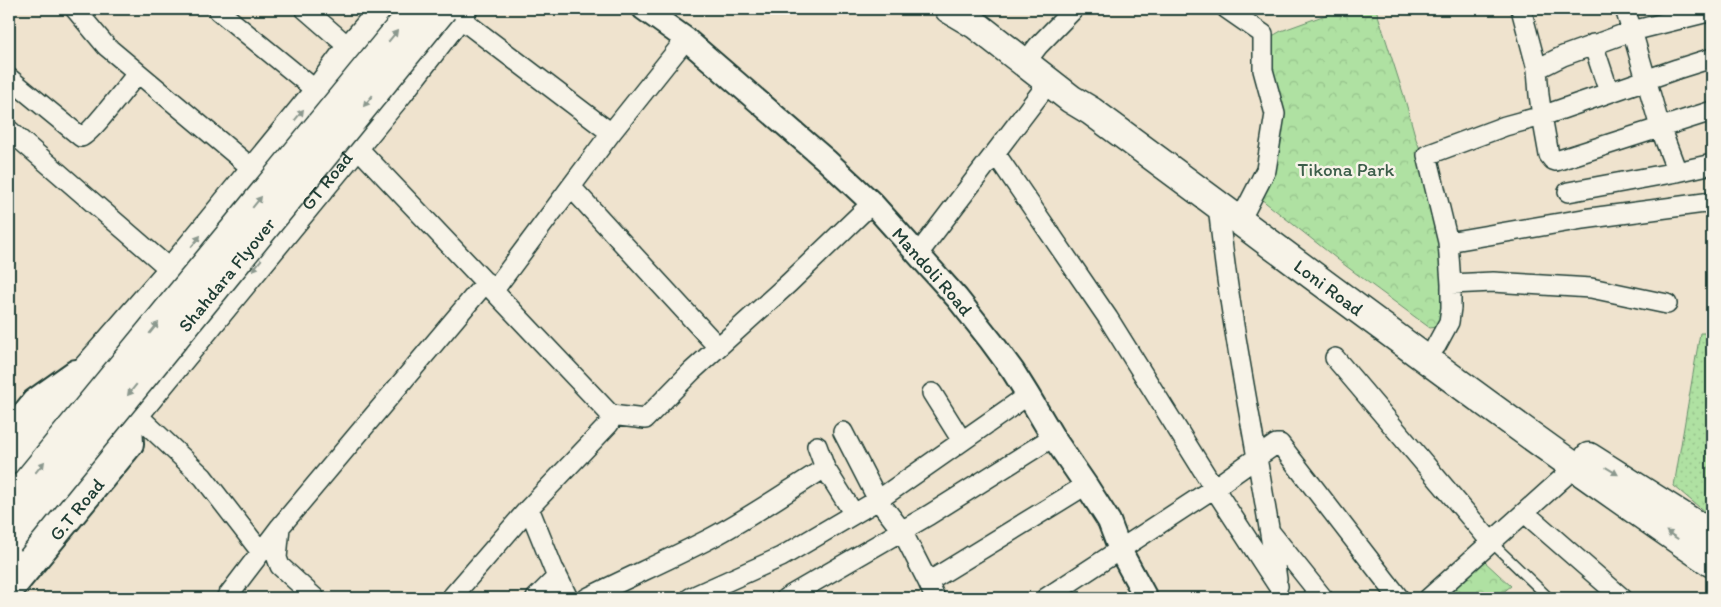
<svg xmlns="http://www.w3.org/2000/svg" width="1721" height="607" font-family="Itim,sans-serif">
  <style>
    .grass { fill: url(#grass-dots); stroke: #678f6b }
    .forest { fill: url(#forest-crowns); stroke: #678f6b }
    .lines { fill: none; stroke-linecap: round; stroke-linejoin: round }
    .service-casing { stroke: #1f3d34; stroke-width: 12 }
    .minor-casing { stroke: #1f3d34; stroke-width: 22 }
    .tertiary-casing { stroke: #1f3d34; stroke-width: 26 }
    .secondary-casing { stroke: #1f3d34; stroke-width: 30 }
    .primary-casing { stroke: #1f3d34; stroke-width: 31 }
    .trunk-casing { stroke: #1f3d34; stroke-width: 31 }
    .service { stroke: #f7f3e8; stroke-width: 9 }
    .minor { stroke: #f7f3e8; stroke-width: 19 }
    .tertiary { stroke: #f7f3e8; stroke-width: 22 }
    .secondary { stroke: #f7f3e8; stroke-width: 26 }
    .primary { stroke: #f7f3e8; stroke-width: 28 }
    .trunk { stroke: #f7f3e8; stroke-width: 28 }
    .trunk-bridge-casing { stroke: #1f3d34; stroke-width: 31; stroke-linecap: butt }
    .trunk-bridge { stroke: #f7f3e8; stroke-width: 28 }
    .oneway { fill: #8b988e }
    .labels { text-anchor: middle; stroke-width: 5; stroke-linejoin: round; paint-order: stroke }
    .park-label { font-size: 19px; fill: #3c5e4a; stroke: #f7f3e8 }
    .street-label { font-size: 19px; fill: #1f3d34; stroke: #f7f3e8 }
  </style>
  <defs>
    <pattern id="grass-dots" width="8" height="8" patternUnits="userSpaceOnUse" patternTransform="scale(1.25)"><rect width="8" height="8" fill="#afe1a2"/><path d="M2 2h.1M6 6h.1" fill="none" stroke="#96c28c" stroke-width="1.8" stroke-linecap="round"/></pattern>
    <pattern id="forest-crowns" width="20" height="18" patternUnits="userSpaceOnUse" patternTransform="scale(1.25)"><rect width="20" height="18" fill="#afe1a2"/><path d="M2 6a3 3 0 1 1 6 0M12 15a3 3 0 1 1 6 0" fill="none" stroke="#96c28c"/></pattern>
  </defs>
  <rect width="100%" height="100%" fill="#efe3ce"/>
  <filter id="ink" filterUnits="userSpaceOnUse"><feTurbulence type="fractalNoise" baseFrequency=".02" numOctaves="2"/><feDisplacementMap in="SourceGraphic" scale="10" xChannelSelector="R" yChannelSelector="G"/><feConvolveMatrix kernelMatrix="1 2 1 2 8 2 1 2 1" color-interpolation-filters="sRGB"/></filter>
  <g filter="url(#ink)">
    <!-- grass -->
    <path class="grass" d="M1700,333H1712V518L1674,486Z"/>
    <!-- forest -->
    <path class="forest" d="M1342,9H1376L1404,96L1416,139L1429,172L1450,309L1436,327L1430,328L1346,266L1261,199L1274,100L1269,38L1281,31Z
      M1484,561L1511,586L1502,593L1507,598H1438Z"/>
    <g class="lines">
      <defs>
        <path id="service" d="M1491,542L1549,598"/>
        <path id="minor" d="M75,9L106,46L254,170
          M219,9V11L318,92
          M305,9L359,56
          M1227,9L1263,34V70L1275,114L1266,170L1246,209L1238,219
          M457,16L611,133
          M1593,44L1609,92
          M1712,58L1677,69L1542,116L1549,155L1553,160L1556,161L1712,111
          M1025,63L1038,46L1074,9
          M1537,69L1563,56L1632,31L1625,9
          M9,78L81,137C91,134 128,84 138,73
          M9,130L172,271
          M355,145L611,415L609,424L529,508L556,575L553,581L536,598
          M995,153L1108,318L1214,488L1278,586
          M1677,172L1660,127L1632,31L1712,11
          M571,187L718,347
          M1568,192L1677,172L1712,164
          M1218,204C1230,330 1259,454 1277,579
          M1448,242L1583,219L1712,202
          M918,254L1049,82
          M1451,284L1493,282L1591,288L1667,304
          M494,290L611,133L686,39
          M1436,346L1449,322L1451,308V284L1448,242L1427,155L1505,126L1542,116L1539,95L1537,69L1521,9
          M1335,358L1491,542
          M932,393L962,441
          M135,413L203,477L261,552
          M611,415L645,419L692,371L789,283L872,203
          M843,432L878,500L902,531L928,582
          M817,446L825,468L854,514
          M1525,513L1622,598
          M280,527L277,558L280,566L315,598
          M1271,533L1323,598
          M555,571L568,598
          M226,598L280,527L486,282
          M451,598L529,508
          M587,598C627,578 668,560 707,540C748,519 786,492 825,468
          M690,598L781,557L878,500L1028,395
          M786,598L929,515L1053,437
          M935,598L928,582L1086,485
          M1046,598L1214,488L1276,444H1280L1399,598
          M1429,598L1584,459"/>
        <g id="tertiary">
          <path id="s1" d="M644,9L686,39L826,160L872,203L957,298L991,341L1013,371L1028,395L1053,437L1086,485L1109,521L1120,550L1146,598"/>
        </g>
        <g id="secondary">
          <path d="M9,434L35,402L76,373"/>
          <path id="s2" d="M9,591L130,444L129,422"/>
        </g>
        <g id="primary">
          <path d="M9,461L59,401L172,271L318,92L350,49L384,9"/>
          <path id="s3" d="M9,567L399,92L463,9"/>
        </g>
        <g id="trunk">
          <path id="s4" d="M949,9L976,25L1071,99L1091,111C1298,263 1501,419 1712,563"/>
          <path d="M1589,457L1712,535"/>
        </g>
      </defs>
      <!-- service casing -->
      <use href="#service" class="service-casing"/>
      <!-- minor casing -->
      <use href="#minor" class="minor-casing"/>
      <!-- tertiary casing -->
      <use href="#tertiary" class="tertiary-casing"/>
      <!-- secondary casing -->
      <use href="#secondary" class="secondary-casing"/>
      <!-- primary casing -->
      <use href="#primary" class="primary-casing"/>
      <!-- trunk casing -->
      <use href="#trunk" class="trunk-casing"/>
      <!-- service -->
      <use href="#service" class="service"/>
      <!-- minor -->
      <use href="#minor" class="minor"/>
      <!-- tertiary -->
      <use href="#tertiary" class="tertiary"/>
      <!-- secondary -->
      <use href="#secondary" class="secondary"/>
      <!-- primary -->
      <use href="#primary" class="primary"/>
      <!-- trunk -->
      <use href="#trunk" class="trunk"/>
      <defs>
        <g id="trunk-bridge">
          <path d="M9,504L415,9"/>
          <path id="s5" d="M9,541L443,9"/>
        </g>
      </defs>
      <!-- trunk-bridge casing -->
      <use href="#trunk-bridge" class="trunk-bridge-casing"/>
      <!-- trunk-bridge -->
      <use href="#trunk-bridge" class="trunk-bridge"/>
    </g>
    <!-- one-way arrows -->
    <defs><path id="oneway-solid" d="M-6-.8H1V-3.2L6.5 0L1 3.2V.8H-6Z" transform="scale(1.25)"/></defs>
    <g class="oneway">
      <use href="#oneway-solid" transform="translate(393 36) rotate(-51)"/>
      <use href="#oneway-solid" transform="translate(368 101) rotate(129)"/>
      <use href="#oneway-solid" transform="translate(299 115) rotate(-51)"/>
      <use href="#oneway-solid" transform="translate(257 202) rotate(-51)"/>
      <use href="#oneway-solid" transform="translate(196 241) rotate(-51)"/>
      <use href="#oneway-solid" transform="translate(257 265) rotate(129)"/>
      <use href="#oneway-solid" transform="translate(154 328) rotate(-51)"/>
      <use href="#oneway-solid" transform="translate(132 390) rotate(129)"/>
      <use href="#oneway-solid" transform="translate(40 467) rotate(-51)"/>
      <use href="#oneway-solid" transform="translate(1612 471) rotate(31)"/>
      <use href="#oneway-solid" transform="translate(1672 535) rotate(-146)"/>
    </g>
  </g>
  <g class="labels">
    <!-- park labels -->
    <g class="park-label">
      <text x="1346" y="176">Tikona Park</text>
    </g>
    <!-- street labels -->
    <g class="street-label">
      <text dy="7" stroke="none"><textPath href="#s3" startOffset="500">GT Road</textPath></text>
      <text dy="7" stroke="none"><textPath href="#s1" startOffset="391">Mandoli Road</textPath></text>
      <text dy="7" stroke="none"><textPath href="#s5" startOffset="344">Shahdara Flyover</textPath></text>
      <text dy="7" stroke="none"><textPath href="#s4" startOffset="471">Loni Road</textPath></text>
      <text dy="7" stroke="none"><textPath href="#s2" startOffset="106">G.T Road</textPath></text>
    </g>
  </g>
  <!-- margin -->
  <rect width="1721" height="607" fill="none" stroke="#f7f3e8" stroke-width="30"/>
  <rect x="15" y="15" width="1691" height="577" fill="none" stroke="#1f3d34" stroke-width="2" filter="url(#ink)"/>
</svg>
